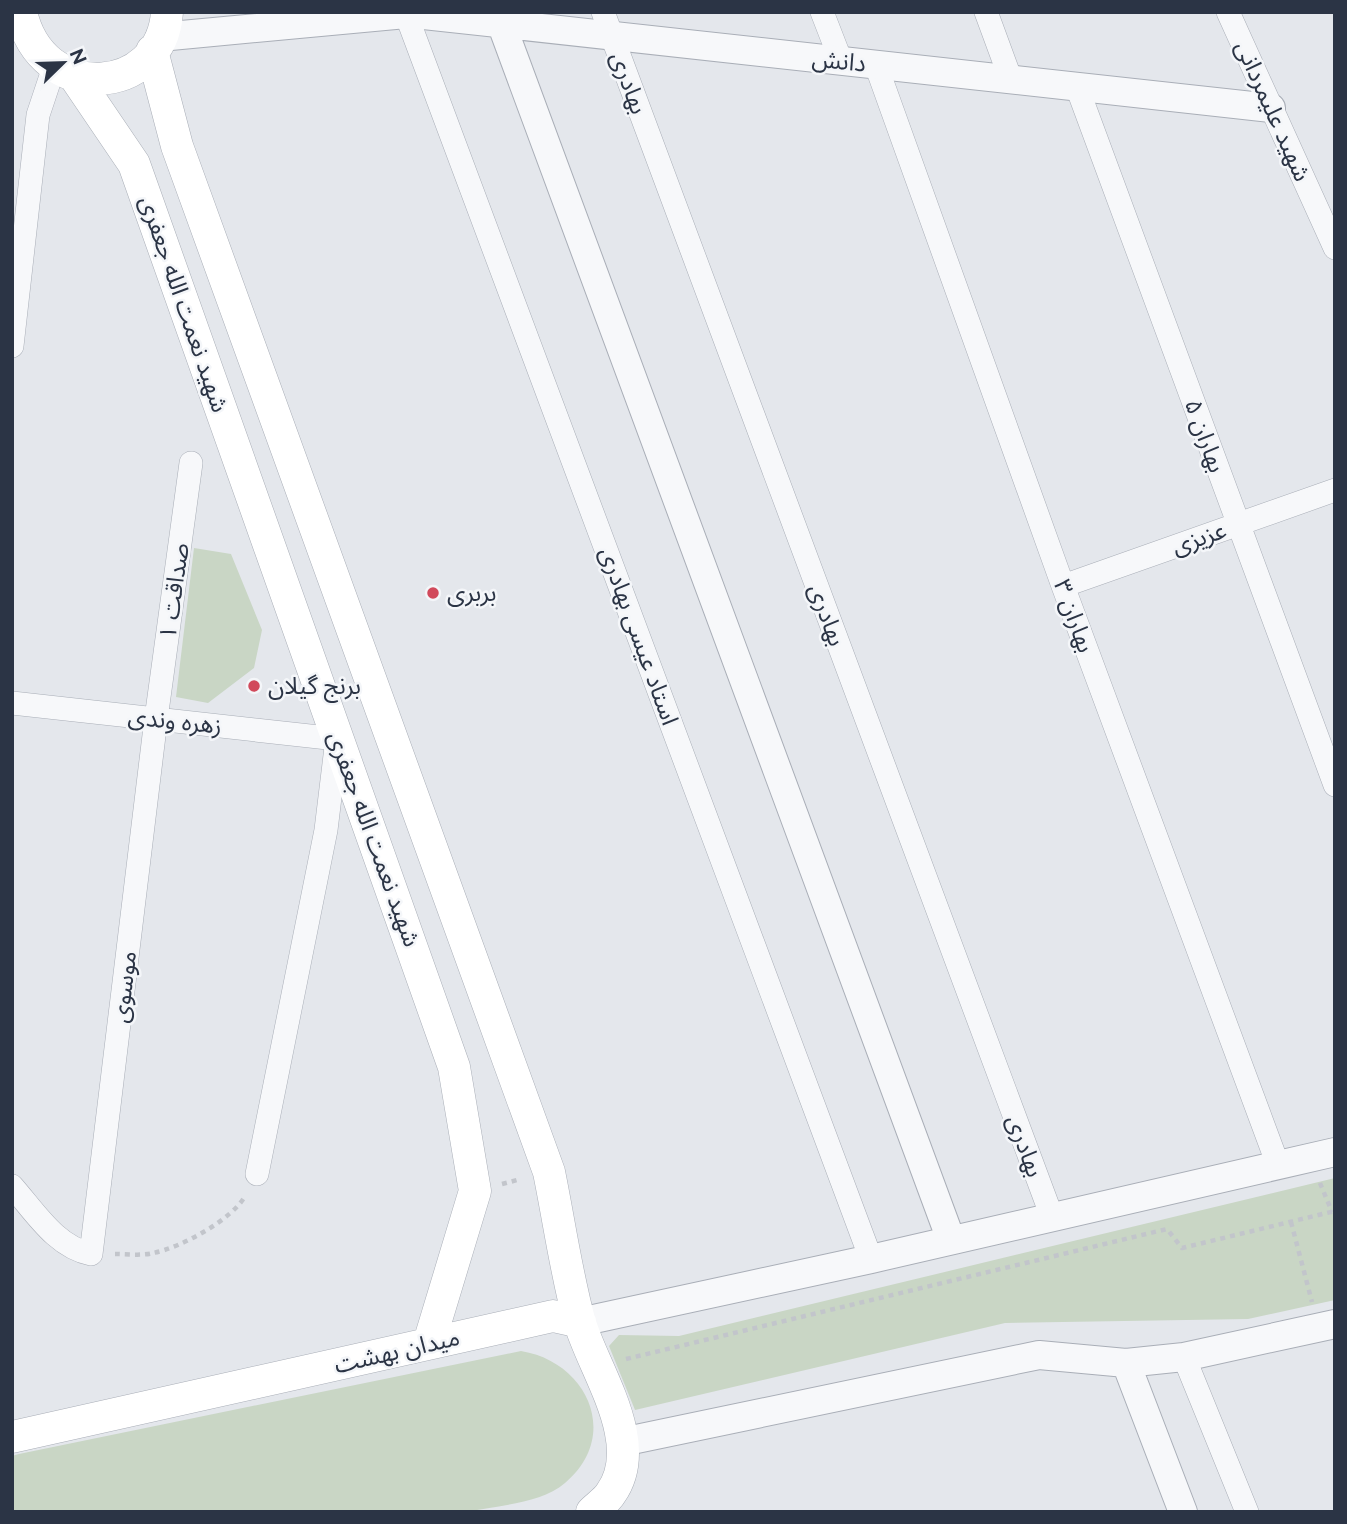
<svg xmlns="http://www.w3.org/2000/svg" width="1347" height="1524" font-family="Raleway,'Noto Sans Arabic',sans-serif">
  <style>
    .green { fill: #c9d6c5 }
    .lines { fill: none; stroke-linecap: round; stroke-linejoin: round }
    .minor-casing { stroke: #a9aeb7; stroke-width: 24 }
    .tertiary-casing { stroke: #a9aeb7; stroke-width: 30 }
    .secondary-casing { stroke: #a9aeb7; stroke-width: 33 }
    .path { stroke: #c2c5cb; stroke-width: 4.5; stroke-dasharray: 5 5; stroke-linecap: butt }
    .minor { stroke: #f7f8fa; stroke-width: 23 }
    .tertiary { stroke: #f7f8fa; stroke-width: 28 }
    .secondary { stroke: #fff; stroke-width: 32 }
    .poi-dot { fill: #d1495b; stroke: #f4f6f9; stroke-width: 2.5 }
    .labels { text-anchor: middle; stroke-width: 5; stroke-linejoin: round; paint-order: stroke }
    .street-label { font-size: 24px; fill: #2b3445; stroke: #f4f6f9 }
    .poi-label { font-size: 24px; fill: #2b3445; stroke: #f4f6f9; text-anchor: start }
  </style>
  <rect width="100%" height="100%" fill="#e4e7ec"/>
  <!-- green -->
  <path class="green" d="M194,548L231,554L262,630L254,668L208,703L176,697Z
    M1335,1178V1300L1248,1319L1005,1323L635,1410L609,1346L619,1335L679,1336Z
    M521,1351C588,1362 621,1436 565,1483C540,1504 498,1505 467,1512H12V1456L19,1454Z"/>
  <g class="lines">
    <defs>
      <path id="minor" d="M603,12L1052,1217
        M822,12L841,61
        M986,12L1011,80
        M1228,12L1335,248
        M406,14L871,1259
        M876,65L1063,586L1278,1165
        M1077,87L1335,785
        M12,346L38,115L54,67
        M1063,586L1335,490
        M12,703L337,739L326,830L257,1174
        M12,1186C35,1212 56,1247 91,1254L156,719L191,463
        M1184,1357L1247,1512"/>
      <path id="tertiary" d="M396,12L1271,108
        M497,12L951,1240
        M160,37L406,14
        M580,1322L871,1259L1335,1152
        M1126,1363L1183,1512
        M622,1442L1039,1355L1126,1363L1184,1357L1335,1324"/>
      <path id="secondary" d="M21,12C42,106 162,96 167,12
        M152,51L177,146L549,1172C559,1221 566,1272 579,1320C592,1368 647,1442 611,1493C607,1500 598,1506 592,1512
        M75,77L134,164L454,1067L475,1191L429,1343
        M12,1437L553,1316L580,1322"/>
    </defs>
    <!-- minor casing -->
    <use href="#minor" class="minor-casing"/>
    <!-- tertiary casing -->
    <use href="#tertiary" class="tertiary-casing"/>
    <!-- secondary casing -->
    <use href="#secondary" class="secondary-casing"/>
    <!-- path -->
    <path class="path" d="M1320,1183L1332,1212
      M502,1184L521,1179
      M1291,1222L1312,1302
      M115,1254C127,1254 142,1256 153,1253C180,1248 232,1220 245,1196
      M626,1359L1167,1229L1182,1248L1335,1211"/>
    <!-- minor -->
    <use href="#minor" class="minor"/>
    <!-- tertiary -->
    <use href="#tertiary" class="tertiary"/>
    <!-- secondary -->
    <use href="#secondary" class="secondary"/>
  </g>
  <!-- markers -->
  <g class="poi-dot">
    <circle cx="433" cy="593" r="7"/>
    <circle cx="254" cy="686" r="7"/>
  </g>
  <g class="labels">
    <!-- street labels -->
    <g class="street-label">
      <text transform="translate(839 61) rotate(6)" y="8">دانش</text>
      <text transform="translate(629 83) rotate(70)" y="8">بهادری</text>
      <text transform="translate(1273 111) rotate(66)" y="8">شهید علیمردانی</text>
      <text transform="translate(184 304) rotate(71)" y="8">شهید نعمت الله جعفری</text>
      <text transform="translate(1205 436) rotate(70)" y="8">بهاران ۵</text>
      <text transform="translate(1199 538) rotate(-19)" y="8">عزیزی</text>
      <text transform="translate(174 591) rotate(-82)" y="8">صداقت ۱</text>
      <text transform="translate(827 615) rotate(70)" y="8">بهادری</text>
      <text transform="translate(1074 616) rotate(70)" y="8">بهاران ۳</text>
      <text transform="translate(639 636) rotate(70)" y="8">استاد عیسی بهادری</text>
      <text transform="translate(175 721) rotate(6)" y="8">زهره وندی</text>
      <text transform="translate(374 839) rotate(70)" y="8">شهید نعمت الله جعفری</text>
      <text transform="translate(124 987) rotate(-83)" y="8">موسوی</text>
      <text transform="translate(1025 1146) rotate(70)" y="8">بهادری</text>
      <text transform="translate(397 1351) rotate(-13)" y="8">میدان بهشت</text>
    </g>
    <!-- poi labels -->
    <g class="poi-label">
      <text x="447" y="601">بربری</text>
      <text x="268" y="694">برنج گیلان</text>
    </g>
  </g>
  <!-- border -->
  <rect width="1347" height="1524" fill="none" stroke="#2b3445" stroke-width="28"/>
  <!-- north arrow -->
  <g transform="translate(63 63) rotate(67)" stroke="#f4f6f9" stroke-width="5" paint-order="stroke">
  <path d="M0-5L12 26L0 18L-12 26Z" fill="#2b3445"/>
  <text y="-10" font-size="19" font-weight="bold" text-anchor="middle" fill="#2b3445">N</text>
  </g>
</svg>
